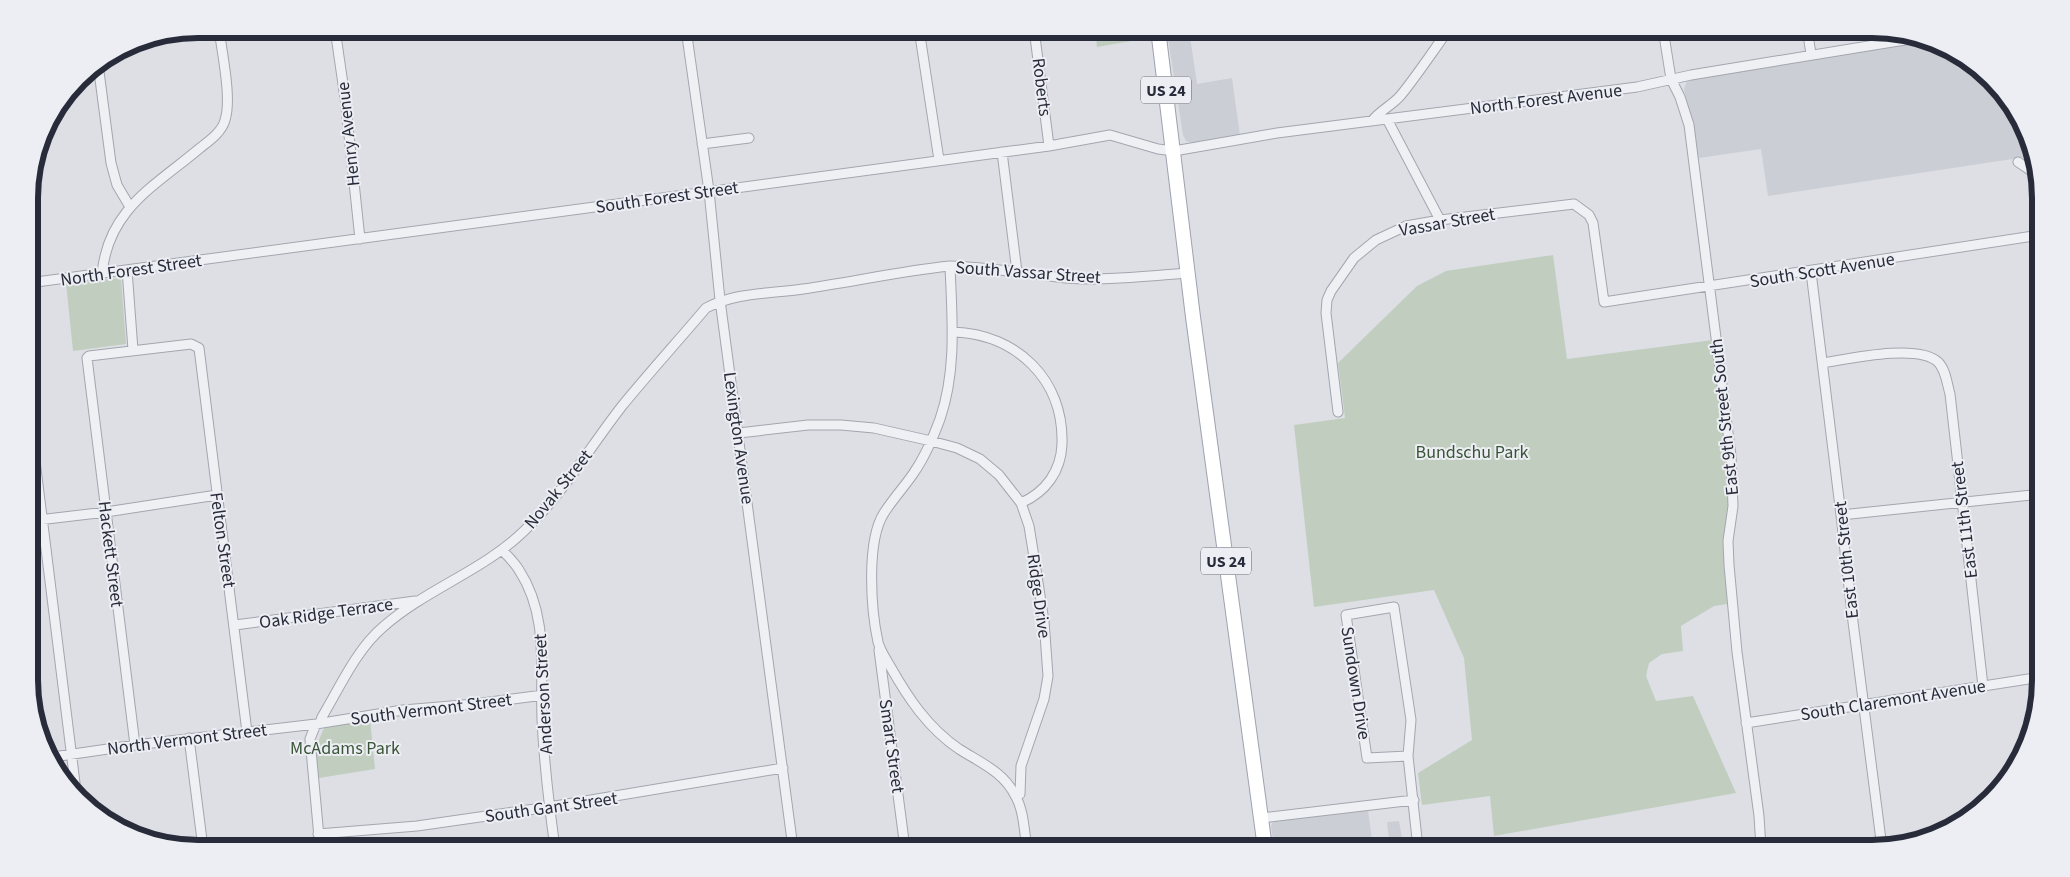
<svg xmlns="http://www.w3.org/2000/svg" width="2070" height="877" font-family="'Source Sans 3',sans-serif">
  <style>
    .built { fill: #ccced6 }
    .green { fill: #c1cebf }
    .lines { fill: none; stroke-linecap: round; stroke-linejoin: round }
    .street-casing { stroke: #a3a6ae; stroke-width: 11 }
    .primary-casing { stroke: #9ea2af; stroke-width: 16 }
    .street { stroke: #eff0f4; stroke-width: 9 }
    .primary { stroke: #fff; stroke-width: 14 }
    .labels { text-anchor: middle; stroke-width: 4; stroke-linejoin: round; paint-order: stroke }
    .shield { fill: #eceef3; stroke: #636672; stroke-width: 1 }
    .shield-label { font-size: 16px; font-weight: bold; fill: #282c3a }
    .street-label { font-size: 18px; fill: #282c3a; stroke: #eceef3 }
    .park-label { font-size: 18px; fill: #395437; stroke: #eceef3 }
    .rim { fill: none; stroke: #282c3a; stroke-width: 6 }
  </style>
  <rect width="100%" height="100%" fill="#dddfe5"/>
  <!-- built -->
  <path class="built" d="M1189,30L1197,84L1232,78L1240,136L1192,143L1186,141L1183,135L1168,38L1172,32Z
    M1931,40L1937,42L2006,95L2032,156L1768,196L1761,149L1699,158L1684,89L1688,78Z
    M1368,810L1373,848H1274L1271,826L1272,823L1277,819Z
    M1399,821L1402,838L1389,840L1387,822Z"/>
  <!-- green -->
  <path class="green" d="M1095,29H1148L1149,38L1097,47Z
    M1553,255L1567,359L1713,340L1727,450L1731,508L1725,549L1727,604L1714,606L1681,626L1683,651L1662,654L1649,663L1646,676L1656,701L1693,696L1736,793L1494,836L1490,796L1422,805L1418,773L1472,740L1464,658L1434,590L1314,607L1294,425L1345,418L1338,363L1417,286L1446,271Z
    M121,278L126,344L73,351L66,283Z
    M370,719L375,769L319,778C315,758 315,744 325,727Z"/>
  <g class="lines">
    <defs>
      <path id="street" d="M335,29L345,98L360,239
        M686,29L709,191L720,300L793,848
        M919,29L939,160
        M1034,29L1049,146
        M1663,29L1671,79L1680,97L1689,125L1731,456L1733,506L1728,541L1729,565L1737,652L1759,816L1761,848
        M1807,29L1811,54
        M98,64L111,163L117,185L130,207
        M1387,119L1440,220
        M1372,121C1379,111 1393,105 1401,95C1418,74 1433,51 1449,29
        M702,144L749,138
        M1002,152L1017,272
        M2018,162L2040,177
        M950,266C952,317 957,370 940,419C933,438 925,457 913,474C904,487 893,499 884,513C866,541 871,610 878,642C880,650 886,659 890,666C908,698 928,728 959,749C981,763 1004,772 1016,797C1024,812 1024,831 1027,848
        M127,270L133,350
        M1811,272L1841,515L1852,614L1882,848
        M102,274C108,209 155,186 200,148C209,141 222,132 225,120C232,99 222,53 219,29
        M29,283L1049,146L1110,135L1158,149L1174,151L1277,133L1637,87L1691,75L1917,38
        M953,332C1017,334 1064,380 1062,444C1061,471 1046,492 1021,503
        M1823,363C1848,359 1918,343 1938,362C1946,370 1947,384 1950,394L1983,686
        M1338,412L1326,313L1327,300L1331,291L1354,258L1376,240L1406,226L1440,220L1574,204L1589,215L1593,223L1604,302L2040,235
        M30,420L76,791
        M739,433L808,425H841L874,428L931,441L957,448L980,459L999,475L1021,503L1029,526L1034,557L1044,621L1048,676L1044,699L1021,766L1020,794L1016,796
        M1841,515L2041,494
        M30,521L106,512L217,495
        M502,550C508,556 515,563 519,570C549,616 540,668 542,719C544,762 549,805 555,848
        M1394,607L1411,720L1408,756L1367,758L1346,615Z
        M235,625L415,601
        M879,650L905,848
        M320,723L322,717C340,687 356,650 383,627C426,589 483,571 524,531C562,495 590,447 622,406C649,373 678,341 706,308C736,292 769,294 803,289C852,282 901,271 950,266C989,267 1027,274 1065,278C1106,281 1148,276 1188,273
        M1746,723L2041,677
        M316,724L310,739L320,848
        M189,738L203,848
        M135,745L87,358L89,356L191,344L199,348L247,732
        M1408,756L1418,848
        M53,757L135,745L316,724L403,710L475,704L543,695
        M1261,818L1414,800
        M318,834L417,826L549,807L783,768"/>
      <path id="primary" d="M1158,29L1193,317L1265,848"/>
    </defs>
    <!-- street casing -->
    <use href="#street" class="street-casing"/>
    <!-- primary casing -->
    <use href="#primary" class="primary-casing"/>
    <!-- street -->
    <use href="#street" class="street"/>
    <!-- primary -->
    <use href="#primary" class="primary"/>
  </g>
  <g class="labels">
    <!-- shield labels -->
    <g class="shield">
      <rect x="1141" y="76.5" width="50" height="27" rx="4"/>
      <rect x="1201" y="547.5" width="50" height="27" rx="4"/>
    </g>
    <g class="shield-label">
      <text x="1166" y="96">US 24</text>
      <text x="1226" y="567">US 24</text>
    </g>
    <!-- street labels -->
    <g class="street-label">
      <text transform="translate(1042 87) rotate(83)" y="6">Roberts</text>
      <text transform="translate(1546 99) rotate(-7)" y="6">North Forest Avenue</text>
      <text transform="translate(348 134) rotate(-96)" y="6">Henry Avenue</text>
      <text transform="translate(667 197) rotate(-8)" y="6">South Forest Street</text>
      <text transform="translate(1447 222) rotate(-10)" y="6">Vassar Street</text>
      <text transform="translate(131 270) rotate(-8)" y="6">North Forest Street</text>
      <text transform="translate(1822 270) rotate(-9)" y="6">South Scott Avenue</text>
      <text transform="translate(1028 272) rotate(4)" y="6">South Vassar Street</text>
      <text transform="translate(1724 417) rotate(-96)" y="6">East 9th Street South</text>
      <text transform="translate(739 438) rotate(82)" y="6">Lexington Avenue</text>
      <text transform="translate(558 489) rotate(-51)" y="6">Novak Street</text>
      <text transform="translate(1964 520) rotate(-97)" y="6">East 11th Street</text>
      <text transform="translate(223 540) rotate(82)" y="6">Felton Street</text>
      <text transform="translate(111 554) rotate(83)" y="6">Hackett Street</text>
      <text transform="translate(1846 560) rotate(-96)" y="6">East 10th Street</text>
      <text transform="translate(1039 596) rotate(82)" y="6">Ridge Drive</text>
      <text transform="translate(326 613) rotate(-8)" y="6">Oak Ridge Terrace</text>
      <text transform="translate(1356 683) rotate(81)" y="6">Sundown Drive</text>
      <text transform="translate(543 694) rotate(-93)" y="6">Anderson Street</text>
      <text transform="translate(1893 700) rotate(-9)" y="6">South Claremont Avenue</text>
      <text transform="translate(431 709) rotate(-7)" y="6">South Vermont Street</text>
      <text transform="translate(187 739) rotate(-7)" y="6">North Vermont Street</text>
      <text transform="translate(892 746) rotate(82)" y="6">Smart Street</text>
      <text transform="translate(551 807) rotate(-8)" y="6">South Gant Street</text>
    </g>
    <!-- park labels -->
    <g class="park-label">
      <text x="1472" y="458">Bundschu Park</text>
      <text x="345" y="754">McAdams Park</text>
    </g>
  </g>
  <!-- crop -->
  <path d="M0 0H2070V877H0ZM198 38H1872A160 160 0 0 1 2032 198V680A160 160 0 0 1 1872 840H198A160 160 0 0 1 38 680V198A160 160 0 0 1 198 38Z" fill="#eceef3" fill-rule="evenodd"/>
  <path class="rim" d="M198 38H1872A160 160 0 0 1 2032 198V680A160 160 0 0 1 1872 840H198A160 160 0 0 1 38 680V198A160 160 0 0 1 198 38Z"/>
</svg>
